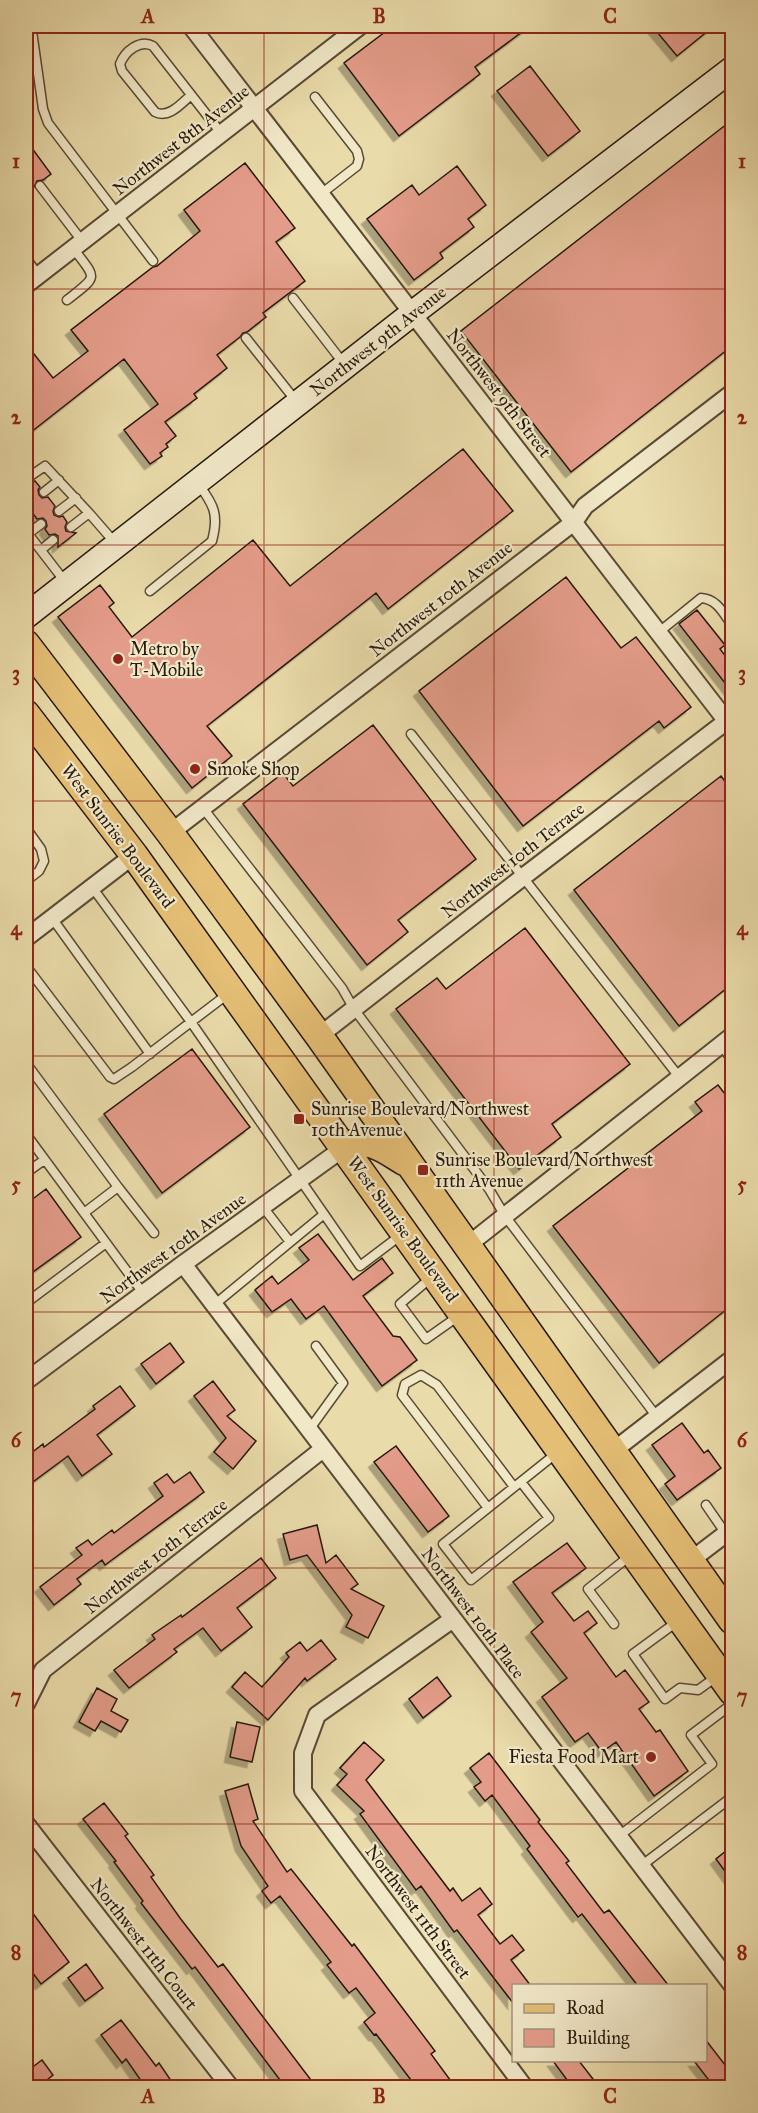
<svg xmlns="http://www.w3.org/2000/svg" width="758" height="2113" font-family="'IM FELL Great Primer',serif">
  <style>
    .building { fill: #e49c8a; stroke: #28190c; stroke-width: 1.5; filter: url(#shadow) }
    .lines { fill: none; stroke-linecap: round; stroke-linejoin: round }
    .service-casing { stroke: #584a34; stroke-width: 11 }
    .minor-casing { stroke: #584a34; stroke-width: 20 }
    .secondary-casing { stroke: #28190c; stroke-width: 27 }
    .primary-casing { stroke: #28190c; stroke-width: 30 }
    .service { stroke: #f1e8c8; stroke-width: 8 }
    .minor { stroke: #f1e8c8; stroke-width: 16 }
    .secondary { stroke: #f1e8c8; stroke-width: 24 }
    .primary { stroke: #e5be75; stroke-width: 27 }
    .grid { fill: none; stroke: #8f2418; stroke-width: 1.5; stroke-opacity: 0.55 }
    .poi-dot { fill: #8f2418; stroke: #f1e8c8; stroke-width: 2 }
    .labels { text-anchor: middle; stroke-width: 4.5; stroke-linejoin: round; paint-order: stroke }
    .street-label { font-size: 18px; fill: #28190c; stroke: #f1e8c8 }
    .poi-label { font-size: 18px; fill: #28190c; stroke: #f1e8c8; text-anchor: start }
    .neatline { fill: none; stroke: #8f2418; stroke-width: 2 }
    .grid-label { font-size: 20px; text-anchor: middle; font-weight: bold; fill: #8f2418 }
  </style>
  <defs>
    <filter id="shadow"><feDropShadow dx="-5.5" dy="5.5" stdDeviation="0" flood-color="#0004"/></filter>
  </defs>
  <rect width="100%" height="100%" fill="#eadbaa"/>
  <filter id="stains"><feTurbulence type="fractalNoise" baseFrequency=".00333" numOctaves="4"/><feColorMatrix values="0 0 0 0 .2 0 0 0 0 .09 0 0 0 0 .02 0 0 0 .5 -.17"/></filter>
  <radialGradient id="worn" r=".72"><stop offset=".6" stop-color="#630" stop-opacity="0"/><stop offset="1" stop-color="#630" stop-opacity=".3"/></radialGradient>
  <!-- building -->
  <path class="building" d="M393,26H530L475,67L480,74L399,136L344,63Z
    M652,26H714L677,56Z
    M530,66L580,131L548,156L497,91Z
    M732,120V346L571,472L461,331Z
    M26,140L51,174L43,180L37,181L34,187L26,193Z
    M245,163L295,228L276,242L305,281L263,313L266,317L247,332L243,333L240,337L217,355L227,368L194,394L197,398L165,422L176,436L166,444L168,447L160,453L162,456L150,464L124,430L158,404L124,359L26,436V344L53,378L88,351L71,330L153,267L157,266L200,231L184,210Z
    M457,166L486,205L468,219L474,227L440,253L443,258L414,280L367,219L412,185L419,195Z
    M463,449L513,511L388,609L376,593L207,726L232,756L192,788L58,617L100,585L114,603L109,607L132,637L253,540L290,586Z
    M35,481L40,487L38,490L39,495L42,498L48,497L55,506L53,511L54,515L59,517L63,516L67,522L65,527L66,531L76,533L58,547V536L55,534L49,535L45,529L47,526L46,521L43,518L37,519L31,511L33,507L32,502L26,500V485Z
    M566,577L621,648L636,637L691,707L664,728L659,721L523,826L419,691Z
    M697,610L725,645L720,649L732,665V692L679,624Z
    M373,725L476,859L398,920L408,932L367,965L243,804L283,773L293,786Z
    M721,776L732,791V984L679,1026L574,890Z
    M525,928L630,1064L552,1124L561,1137L519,1169L396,1009L437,978L446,989Z
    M192,1049L250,1127L162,1193L104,1114Z
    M718,1085L732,1103V1305L659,1363L553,1226L702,1111L695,1102Z
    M46,1189L81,1237L26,1277V1204Z
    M318,1234L353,1280L382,1258L393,1273L363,1296L393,1336L400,1337L417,1360L382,1386L324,1306L306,1319L291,1299L272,1312L255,1290L272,1276L278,1284L309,1260L299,1248Z
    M170,1343L184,1362L156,1384L141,1364Z
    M213,1381L235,1410L227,1416L256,1441L233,1469L214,1452L226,1438L194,1396Z
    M120,1386L135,1406L97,1435L112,1454L82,1476L68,1456L26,1487V1457L43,1444L44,1447L95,1409L93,1406Z
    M682,1423L704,1453L708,1450L721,1468L677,1500L665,1484L675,1476L652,1445Z
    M396,1446L449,1516L428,1532L374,1462Z
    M190,1472L204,1492L105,1565L102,1560L77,1579L81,1584L54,1605L40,1587L82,1555L76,1548L88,1540L92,1545L112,1530L114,1533L163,1496L154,1483L167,1474L174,1483Z
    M317,1525L326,1563L336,1555L358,1584L351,1589L384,1606L368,1638L346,1627L352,1615L307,1555L290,1560L283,1534Z
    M567,1543L586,1568L552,1593L574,1621L588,1611L597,1623L584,1633L616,1677L625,1670L649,1702L639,1709L656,1732L660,1730L688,1771L654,1796L616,1742L602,1752L588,1733L575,1742L542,1697L567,1678L531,1632L543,1622L513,1582Z
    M261,1558L276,1578L237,1608L252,1627L221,1651L203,1628L174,1649L177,1652L129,1688L114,1670L155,1639L152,1635L181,1615L182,1617Z
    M321,1640L336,1659L307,1681L305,1678L268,1720L232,1687L245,1672L262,1687L289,1657L286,1653L300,1642L307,1651Z
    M437,1677L451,1696L423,1718L409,1699Z
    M97,1688L117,1699L111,1711L128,1720L121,1732L101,1721L95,1731L79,1722Z
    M237,1722L260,1727L252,1762L230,1757Z
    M364,1742L384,1760L366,1780L450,1891L453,1888L462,1901L480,1888L492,1904L478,1915L500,1944L512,1935L524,1950L511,1960L531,1986H513V2003L457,1930L454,1932L421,1886L416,1890L360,1814L364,1811L337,1785L347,1774L340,1768Z
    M489,1753L540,1820L538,1822L569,1861L566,1863L604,1913L609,1910L669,1986H638L582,1914L578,1917L527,1849L530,1846L492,1795L485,1801L474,1787L481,1782L470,1768Z
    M248,1784L258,1819L253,1821L287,1872L291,1869L352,1946L354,1944L435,2051L431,2054L456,2088H417L376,2034L374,2035L364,2022L375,2013L356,1988L349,1993L327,1965L331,1962L280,1896L271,1903L262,1891L268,1886L241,1846L225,1791Z
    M104,1803L128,1834L125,1836L154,1875L151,1877L180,1918L218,1967L223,1964L317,2088H286L195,1967L192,1969L141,1903L143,1901L114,1862L116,1861L83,1819Z
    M732,1846V1881L716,1859Z
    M26,1904L69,1962L41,1984L26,1964Z
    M86,1964L103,1988L85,2001L68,1978Z
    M121,2020L156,2066L159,2063L176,2088H146L126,2059L122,2063L101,2035Z
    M705,2039L732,2074V2088H715L694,2061H705Z
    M42,2060L53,2075L37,2088H26V2072Z
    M553,2061H579L600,2088H573Z"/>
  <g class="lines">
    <defs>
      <path id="service" d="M28,26L32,31L43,109L48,123L153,261
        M191,95C181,104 168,119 155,112L122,71L120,64C125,51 140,39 153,46L221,133
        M315,97L357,151L359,159L357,166L321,194
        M40,186L82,241
        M26,258L38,275
        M293,298L344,364
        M67,300C99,275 97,280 73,248
        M246,338L296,401
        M26,479L45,466L89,513
        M44,492L59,480
        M26,507L27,506
        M59,511L76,498
        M71,527L89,513L116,544
        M26,531L66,583
        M28,534L41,524
        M41,550L53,540
        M150,591L212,541C219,515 214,505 199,485
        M659,632L701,598C717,599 723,613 732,625
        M411,734L680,1078
        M203,808L342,988L354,1009L489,1189L505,1216L657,1417
        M26,828L41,849L44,861L39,871L26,881
        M92,887L191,1022L360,1266L401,1235
        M52,918L150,1054
        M26,966L110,1077L114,1079L132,1067L229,993
        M721,1045L732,1060
        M26,1063L118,1187L84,1213
        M26,1134L143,1293
        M26,1173L44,1160
        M118,1187L154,1233
        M263,1207L290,1242
        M433,1276L400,1304L426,1339L460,1315
        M26,1303L106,1243
        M214,1305L323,1215
        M309,1430L343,1383L316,1346
        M521,1482L549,1518L471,1580L443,1544L558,1452
        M706,1505L726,1534
        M488,1508L402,1395L405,1384L421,1375L437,1385L514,1487
        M678,1621L633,1654L665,1699L680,1688L698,1690L716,1677
        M614,1624L588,1589L631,1555
        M619,1836L712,1764L691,1735L732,1704
        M641,1866L732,1797"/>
      <path id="minor" d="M191,26L732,728
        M26,285L360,26
        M170,833L574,522L585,506L732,393
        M26,938L134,855
        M319,1036L523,877L732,717
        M468,1245L732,1036
        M183,1264L732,1985
        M26,1381L183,1264L345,1147
        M613,1451L732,1359
        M690,1561L732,1529
        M453,1619L317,1715L303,1753V1791L525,2088
        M26,1704L43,1670L323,1449
        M26,1824L231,2088"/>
      <path id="secondary" d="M26,616L413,313L732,69"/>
      <path id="primary" d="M26,644L170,833L319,1036L732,1620
        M26,714L134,855L732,1691
        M345,1147C368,1135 385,1150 405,1162"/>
    </defs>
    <!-- service casing -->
    <use href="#service" class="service-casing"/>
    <!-- minor casing -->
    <use href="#minor" class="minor-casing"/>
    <!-- secondary casing -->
    <use href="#secondary" class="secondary-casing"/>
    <!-- primary casing -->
    <use href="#primary" class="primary-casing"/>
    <!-- service -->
    <use href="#service" class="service"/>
    <!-- minor -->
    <use href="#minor" class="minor"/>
    <!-- secondary -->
    <use href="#secondary" class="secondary"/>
    <!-- primary -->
    <use href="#primary" class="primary"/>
  </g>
  <!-- grid -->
  <path class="grid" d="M264,26V2088M494,26V2088M26,289H732M26,545H732M26,801H732M26,1056H732M26,1312H732M26,1568H732M26,1824H732"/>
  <!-- markers -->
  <g class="poi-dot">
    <circle cx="118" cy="659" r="6"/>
    <circle cx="195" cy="769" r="6"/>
    <rect x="293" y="1113" width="12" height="12" rx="3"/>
    <rect x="417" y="1164" width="12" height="12" rx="3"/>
    <circle cx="651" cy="1757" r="6"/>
  </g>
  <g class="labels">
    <!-- street labels -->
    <g class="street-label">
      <text transform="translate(181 140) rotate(-38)" y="6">Northwest 8th Avenue</text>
      <text transform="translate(378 341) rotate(-38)" y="6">Northwest 9th Avenue</text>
      <text transform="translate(499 393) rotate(52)" y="6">Northwest 9th Street</text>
      <text transform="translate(441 599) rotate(-38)" y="6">Northwest 10th Avenue</text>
      <text transform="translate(118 836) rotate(53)" y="6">West Sunrise Boulevard</text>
      <text transform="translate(513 860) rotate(-38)" y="6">Northwest 10th Terrace</text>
      <text transform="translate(403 1229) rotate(54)" y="6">West Sunrise Boulevard</text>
      <text transform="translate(173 1248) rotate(-36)" y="6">Northwest 10th Avenue</text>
      <text transform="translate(156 1556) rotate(-38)" y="6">Northwest 10th Terrace</text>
      <text transform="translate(473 1613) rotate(53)" y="6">Northwest 10th Place</text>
      <text transform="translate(418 1912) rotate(53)" y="6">Northwest 11th Street</text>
      <text transform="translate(144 1944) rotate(52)" y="6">Northwest 11th Court</text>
    </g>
    <!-- poi labels -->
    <g class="poi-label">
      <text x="130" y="655">Metro by<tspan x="130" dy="21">T-Mobile</tspan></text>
      <text x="207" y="775">Smoke Shop</text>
      <text x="311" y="1115">Sunrise Boulevard/Northwest<tspan x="311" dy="21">10th Avenue</tspan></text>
      <text x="435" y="1166">Sunrise Boulevard/Northwest<tspan x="435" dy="21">11th Avenue</tspan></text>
      <text x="639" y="1763" text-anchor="end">Fiesta Food Mart</text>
    </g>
  </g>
  <!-- margin -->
  <rect width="758" height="2113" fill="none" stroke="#eadbaa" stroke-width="66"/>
  <!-- legend -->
  <rect x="512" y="1984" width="195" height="78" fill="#f1e8c8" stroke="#a1957d" stroke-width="1.5"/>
  <rect x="524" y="2004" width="30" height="9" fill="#e5be75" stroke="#a1957d" stroke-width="1.5"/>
  <text x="566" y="2014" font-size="18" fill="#28190c">Road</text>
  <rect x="524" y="2029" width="30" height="18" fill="#e49c8a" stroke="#a1957d" stroke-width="1.5"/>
  <text x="566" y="2044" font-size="18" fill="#28190c">Building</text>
  <rect x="33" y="33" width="692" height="2047" class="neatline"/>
  <g class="grid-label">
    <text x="148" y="23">A</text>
    <text x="379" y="23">B</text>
    <text x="610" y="23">C</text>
    <text x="16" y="168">1</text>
    <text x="742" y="168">1</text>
    <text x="16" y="424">2</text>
    <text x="742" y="424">2</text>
    <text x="16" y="680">3</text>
    <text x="742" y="680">3</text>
    <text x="16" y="935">4</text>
    <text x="742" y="935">4</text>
    <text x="16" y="1191">5</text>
    <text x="742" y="1191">5</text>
    <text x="16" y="1447">6</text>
    <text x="742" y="1447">6</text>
    <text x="16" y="1703">7</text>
    <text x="742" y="1703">7</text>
    <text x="16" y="1959">8</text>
    <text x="742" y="1959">8</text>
    <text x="148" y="2103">A</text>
    <text x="379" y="2103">B</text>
    <text x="610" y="2103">C</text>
  </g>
  <rect width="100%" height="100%" filter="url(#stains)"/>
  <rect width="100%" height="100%" fill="url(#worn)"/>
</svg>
